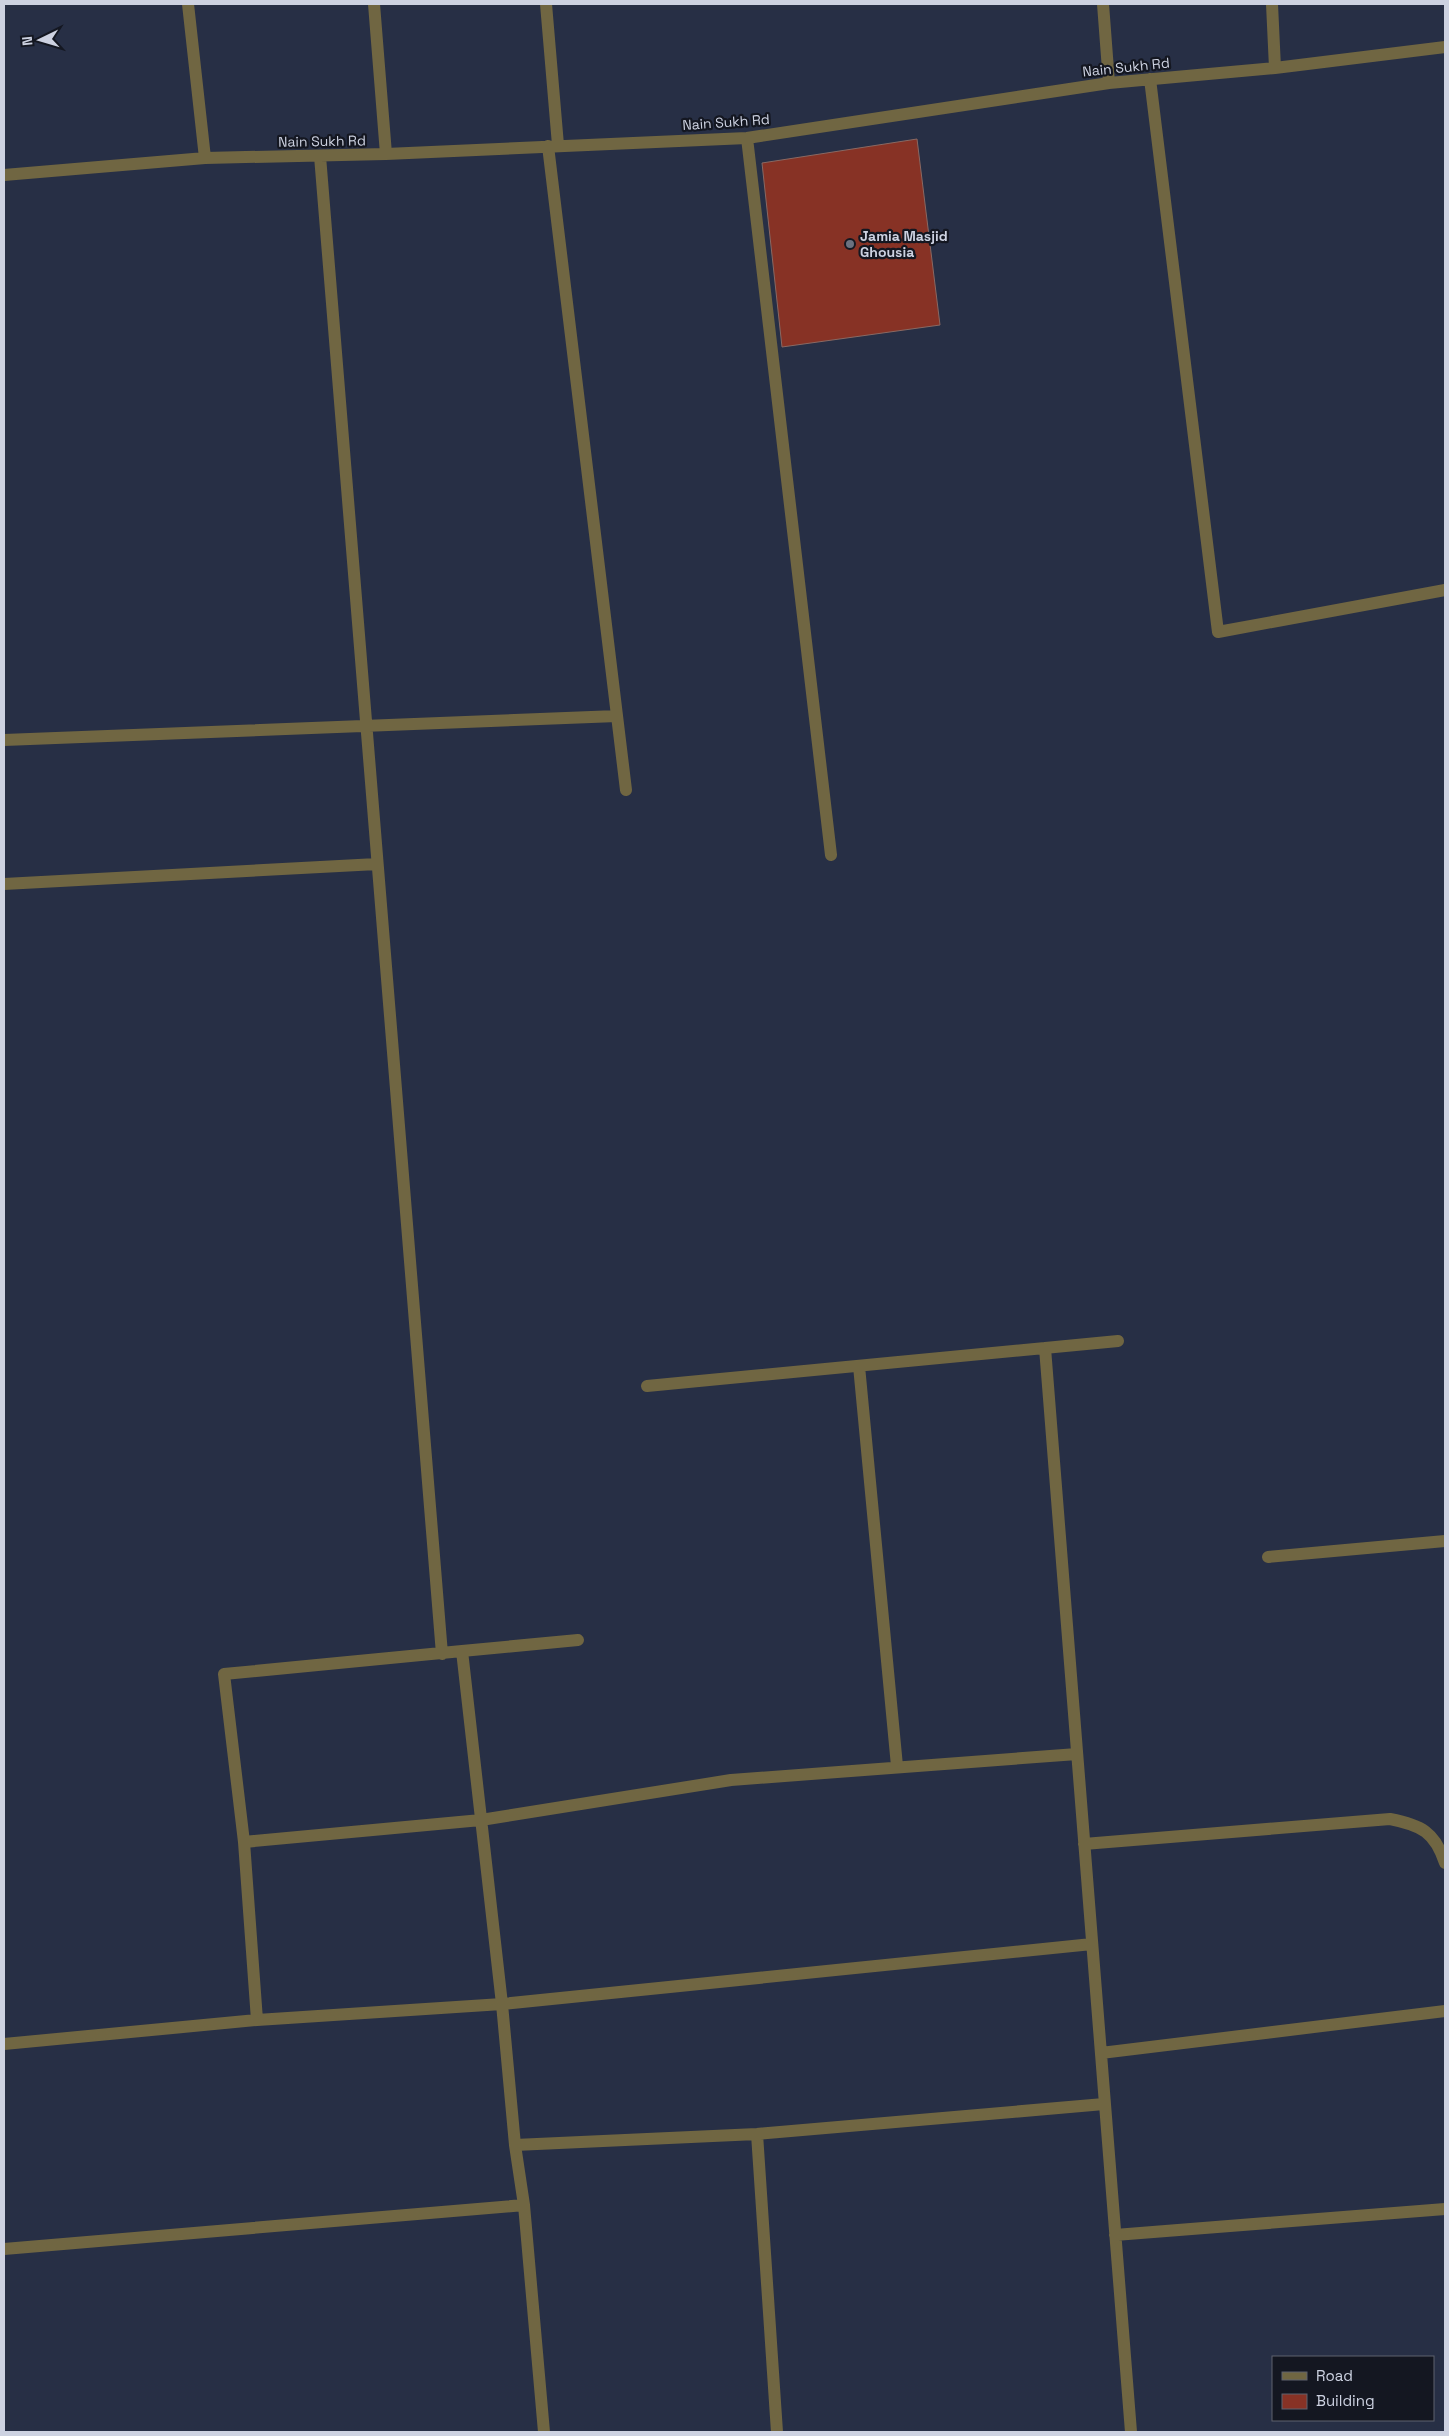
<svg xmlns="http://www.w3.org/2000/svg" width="1449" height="2436" font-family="'Space Grotesk',sans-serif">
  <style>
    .building { fill: #873225; stroke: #896963 }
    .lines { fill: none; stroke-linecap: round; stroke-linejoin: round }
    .minor { stroke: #706642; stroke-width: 12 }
    .worship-dot { fill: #6b7280; stroke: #141721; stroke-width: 2 }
    .labels { text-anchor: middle; stroke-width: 4.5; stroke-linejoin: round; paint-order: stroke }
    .street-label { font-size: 14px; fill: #cdd2e1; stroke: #141721 }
    .poi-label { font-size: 14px; font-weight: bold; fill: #cdd2e1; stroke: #141721; text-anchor: start }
  </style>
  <rect width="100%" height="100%" fill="#272f45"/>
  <!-- building -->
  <path class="building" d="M917,139L940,325L782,347L762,163Z"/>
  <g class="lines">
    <!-- minor -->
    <path class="minor" d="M188,4L205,158
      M374,4L386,154
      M546,4L558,145
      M1103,4L1109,83
      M1272,4L1275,68
      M1150,79L1218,632L1445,590
      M747,138L831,855
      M548,146L626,790
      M320,156L442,1654
      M4,175L205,158L386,154L747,138L1109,83L1275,68L1445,47
      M4,740L617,716
      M4,884L377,864
      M1045,1348L1131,2432
      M859,1366L897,1766
      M647,1386L1118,1341
      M1268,1557L1445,1541
      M462,1651L578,1640
      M244,1842L481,1820L731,1780L1077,1754
      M1084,1844L1390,1819C1421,1825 1435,1832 1445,1863
      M4,2044L257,2020
      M1101,2053L1445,2011
      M757,2134L777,2432
      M515,2145L757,2134L1104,2104
      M524,2205L515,2145L502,2004L462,1651L224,1674L244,1842L257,2020L502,2004L1092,1944
      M1115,2235L1445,2209
      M4,2249L524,2205L544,2432"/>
  </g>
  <!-- markers -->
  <circle class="worship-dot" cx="850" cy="244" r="5"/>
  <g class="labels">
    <!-- street labels -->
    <g class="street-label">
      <text transform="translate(1126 67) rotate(-6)" y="5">Nain Sukh Rd</text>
      <text transform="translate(726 122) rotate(-4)" y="5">Nain Sukh Rd</text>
      <text transform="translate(322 141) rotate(-1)" y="5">Nain Sukh Rd</text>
    </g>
    <!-- poi labels -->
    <g class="poi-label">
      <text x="860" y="241">Jamia Masjid<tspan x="860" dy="16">Ghousia</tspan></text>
    </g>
  </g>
  <!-- border -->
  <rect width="1449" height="2436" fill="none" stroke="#cdd2e1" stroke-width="10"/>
  <!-- legend -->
  <rect x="1272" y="2356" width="162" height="65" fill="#141721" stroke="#5e626e"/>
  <rect x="1282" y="2372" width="25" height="8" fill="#706642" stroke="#5e626e"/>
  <text x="1316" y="2381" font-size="15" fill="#cdd2e1">Road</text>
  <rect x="1282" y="2394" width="25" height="15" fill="#873225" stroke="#5e626e"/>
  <text x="1316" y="2406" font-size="15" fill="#cdd2e1">Building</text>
  <!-- north arrow -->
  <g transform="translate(40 40) rotate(265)" stroke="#141721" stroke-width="4" paint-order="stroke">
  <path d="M0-4L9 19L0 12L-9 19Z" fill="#cdd2e1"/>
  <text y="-8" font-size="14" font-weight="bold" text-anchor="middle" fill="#cdd2e1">N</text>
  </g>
</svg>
